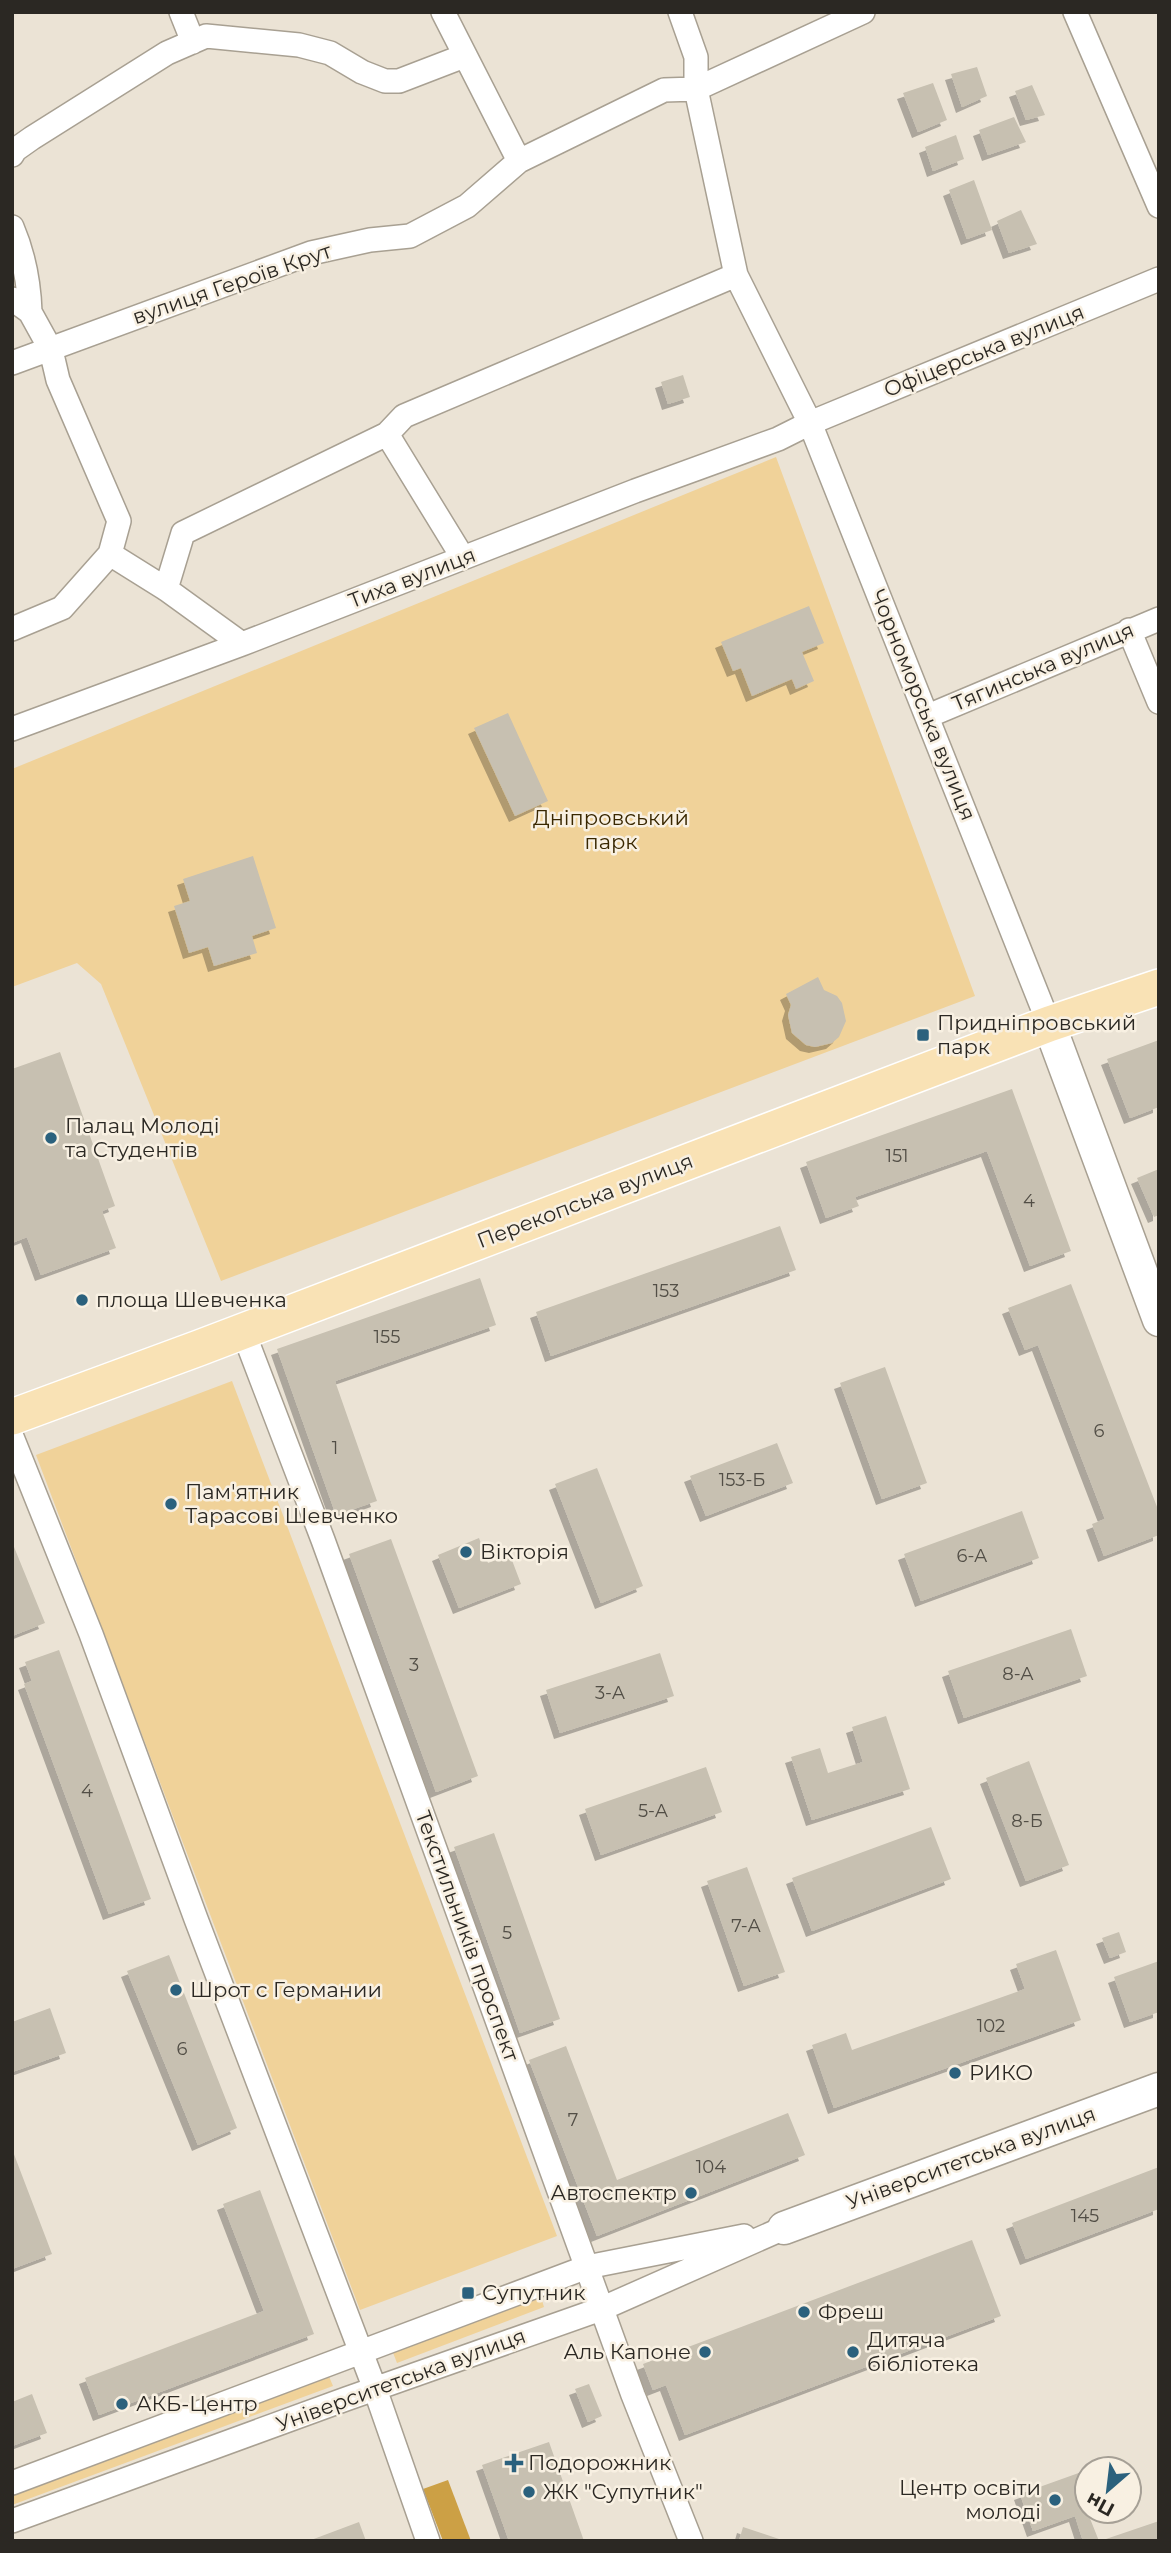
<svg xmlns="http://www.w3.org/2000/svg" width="1171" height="2553" font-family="Montserrat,sans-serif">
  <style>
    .green { fill: #f0d299 }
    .forest { fill: #cca045 }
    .building { fill: #c7c0b1; filter: url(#shadow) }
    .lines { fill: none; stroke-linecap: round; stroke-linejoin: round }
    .street-casing { stroke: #a8a092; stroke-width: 26 }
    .secondary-casing { stroke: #a8a092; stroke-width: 35 }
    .primary-casing { stroke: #fff; stroke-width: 38 }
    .street { stroke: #fff; stroke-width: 23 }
    .secondary { stroke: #fff; stroke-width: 32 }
    .primary { stroke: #f9e2b5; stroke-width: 35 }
    .poi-dot { fill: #2b617d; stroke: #f8f0e2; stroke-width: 2.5 }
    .labels { text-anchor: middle; stroke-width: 5; stroke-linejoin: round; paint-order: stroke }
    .number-label { font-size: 18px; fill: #524e46 }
    .street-label { font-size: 21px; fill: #2b2823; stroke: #f8f0e2 }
    .park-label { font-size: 21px; fill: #392700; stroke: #f8f0e2 }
    .poi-label { font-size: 21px; fill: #2b2823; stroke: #f8f0e2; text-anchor: start }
  </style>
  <defs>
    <filter id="shadow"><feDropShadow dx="-6" dy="6" stdDeviation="0" flood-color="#0004"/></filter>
  </defs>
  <rect width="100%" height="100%" fill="#ebe3d5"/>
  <!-- green -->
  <path class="green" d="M776,457L975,996L221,1281L101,984L77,963L12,987V769Z
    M232,1381L557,2236L360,2310L36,1455Z
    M540,2294L544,2307L397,2363L392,2350Z
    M328,2374L333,2386L12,2505V2491Z"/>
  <!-- forest -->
  <path class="forest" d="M448,2480L471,2541H443L423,2489Z"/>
  <!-- building -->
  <path class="building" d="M977,67L987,96L962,107L951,74Z
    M933,83L947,120L918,132L903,93Z
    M1032,85L1045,115L1026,120L1015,91Z
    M1014,117L1026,142L988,155L979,130Z
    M956,135L964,159L933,171L925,147Z
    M974,180L992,230L967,239L949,190Z
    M1021,210L1037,244L1009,253L997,221Z
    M683,375L690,397L668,404L661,382Z
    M809,606L824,643L802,652L814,681L796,689L792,679L752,696L741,668L733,671L721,642Z
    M508,713L548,801L515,816L474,728Z
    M253,856L276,928L252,936L257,953L214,966L208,947L189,953L174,906L190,901L183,879Z
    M818,977L824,990L837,996L842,1003L846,1021L839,1037L832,1043L815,1047L806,1045L792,1033L788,1015L791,1005L786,994Z
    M1159,1040V1107L1130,1118L1107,1059Z
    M60,1052L115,1206L102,1211L116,1248L41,1275L27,1237L12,1243V1069Z
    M1012,1089L1071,1251L1030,1266L987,1151L855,1197L859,1206L826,1218L806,1162Z
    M1159,1169V1215L1154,1217L1137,1178Z
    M780,1226L796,1270L551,1356L536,1312Z
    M480,1278L496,1325L335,1381L377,1501L336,1515L277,1349Z
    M1071,1284L1159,1512V1535L1104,1556L1092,1524L1105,1519L1038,1345L1025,1350L1008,1308Z
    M885,1367L927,1483L882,1499L840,1383Z
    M777,1443L793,1483L706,1516L690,1476Z
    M597,1468L643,1586L601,1603L555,1484Z
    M1022,1511L1039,1558L921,1601L904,1554Z
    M479,1538L488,1563L510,1555L521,1584L459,1608L438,1555Z
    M391,1539L478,1776L436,1792L349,1554Z
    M12,1542L45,1623L12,1636Z
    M1071,1629L1087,1676L964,1718L948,1671Z
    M59,1650L151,1899L109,1914L24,1684L32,1681L25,1662Z
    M660,1653L674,1696L560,1733L546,1690Z
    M886,1716L910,1789L812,1820L791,1757L820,1748L828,1773L863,1762L852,1727Z
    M1029,1761L1069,1865L1026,1881L986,1778Z
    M706,1767L722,1812L601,1855L585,1809Z
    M931,1827L951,1879L812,1931L792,1878Z
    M494,1833L560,2019L520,2033L454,1847Z
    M747,1867L785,1972L744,1986L707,1881Z
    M1119,1932L1126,1952L1110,1958L1102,1938Z
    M1056,1950L1081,2020L834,2108L812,2045L846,2033L852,2050L1025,1989L1016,1964Z
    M169,1955L237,2128L198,2145L127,1971Z
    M1159,1961V2012L1130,2022L1114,1977Z
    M50,2008L66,2053L12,2072V2022Z
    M566,2046L617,2180L788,2113L805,2155L597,2236L529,2060Z
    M12,2149L52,2254L12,2269Z
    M1159,2167V2209L1026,2259L1012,2223Z
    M260,2190L314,2334L99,2415L85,2378L264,2311L223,2204Z
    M972,2240L1001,2316L685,2435L666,2385L653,2390L643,2364Z
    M589,2384L602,2416L588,2422L575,2389Z
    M32,2394L47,2433L12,2446V2402Z
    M549,2442L584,2541H509L482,2465Z
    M1087,2470V2511L1099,2541H1083L1075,2516L1033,2531L1020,2494Z
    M1159,2521V2541H1103V2540Z
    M359,2522L366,2541H311V2540Z
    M743,2527L782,2540V2541H739Z"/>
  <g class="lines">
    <defs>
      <path id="street" d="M181,12L193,42
        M443,12L519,161
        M680,12L696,57V89L736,275L810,423L1049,1024
        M1075,12L1159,206
        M12,155L15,150L32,138L167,53L206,36L299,45L330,53L362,72L385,81H399L464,56
        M12,227C24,255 29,282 30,312
        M12,299L30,312L51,350L58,380L119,521L110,554L166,589L242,644
        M12,363L311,253L370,240L410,236L467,206L519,161L664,90L696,89L863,12
        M387,434L463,558
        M166,589L183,533L387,434L404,416L736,275
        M12,629L62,608L110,554
        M1129,630L1159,702
        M928,716L1159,619
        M12,729L242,644L635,491L778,439L810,423L1159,279
        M243,1331L323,1540L633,2395L691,2541
        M12,1437L91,1634L196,1919L375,2389L428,2541
        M12,2483L587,2267L744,2236
        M12,2521L346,2399L601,2309L784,2228"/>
      <path id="secondary" d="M1049,1024L1159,1320
        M784,2228L1159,2089"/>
      <path id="primary" d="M12,1417L199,1348L1049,1024L1159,987"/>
    </defs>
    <!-- street casing -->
    <use href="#street" class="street-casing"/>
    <!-- secondary casing -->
    <use href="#secondary" class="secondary-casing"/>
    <!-- primary casing -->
    <use href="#primary" class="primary-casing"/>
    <!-- street -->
    <use href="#street" class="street"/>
    <!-- secondary -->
    <use href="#secondary" class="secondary"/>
    <!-- primary -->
    <use href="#primary" class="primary"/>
  </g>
  <!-- markers -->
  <g class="poi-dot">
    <rect x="916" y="1028" width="14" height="14" rx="3.5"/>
    <circle cx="51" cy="1138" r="7"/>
    <circle cx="82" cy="1300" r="7"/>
    <circle cx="171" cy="1504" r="7"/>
    <circle cx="466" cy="1552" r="7"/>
    <circle cx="176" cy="1990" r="7"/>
    <circle cx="955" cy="2073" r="7"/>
    <circle cx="691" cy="2193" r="7"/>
    <rect x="461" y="2286" width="14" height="14" rx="3.5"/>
    <circle cx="804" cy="2312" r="7"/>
    <circle cx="705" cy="2352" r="7"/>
    <circle cx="853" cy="2352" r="7"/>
    <circle cx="122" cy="2404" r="7"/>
    <path d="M510.5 2452.5h7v7h7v7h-7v7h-7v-7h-7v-7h7z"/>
    <circle cx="529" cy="2492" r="7"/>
    <circle cx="1055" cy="2500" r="7"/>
  </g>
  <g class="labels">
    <!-- number labels -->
    <g class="number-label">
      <text x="897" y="1162">151</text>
      <text x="1029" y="1207">4</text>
      <text x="666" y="1297">153</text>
      <text x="387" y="1343">155</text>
      <text x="1099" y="1437">6</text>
      <text x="335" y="1454">1</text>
      <text x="742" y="1486">153-Б</text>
      <text x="972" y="1562">6-А</text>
      <text x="414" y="1671">3</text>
      <text x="1018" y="1680">8-А</text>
      <text x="610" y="1699">3-А</text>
      <text x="87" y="1797">4</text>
      <text x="653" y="1817">5-А</text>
      <text x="1027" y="1827">8-Б</text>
      <text x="746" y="1932">7-А</text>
      <text x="507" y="1939">5</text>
      <text x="991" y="2032">102</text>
      <text x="182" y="2055">6</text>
      <text x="573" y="2126">7</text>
      <text x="711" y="2173">104</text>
      <text x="1085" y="2222">145</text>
    </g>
    <!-- street labels -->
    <g class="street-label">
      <text transform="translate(232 284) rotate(-19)" y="7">вулиця Героїв Крут</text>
      <text transform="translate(984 351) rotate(-22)" y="7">Офіцерська вулиця</text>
      <text transform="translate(412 578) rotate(-21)" y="7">Тиха вулиця</text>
      <text transform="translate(1043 667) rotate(-23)" y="7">Тягинська вулиця</text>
      <text transform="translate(923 705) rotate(68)" y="7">Чорноморська вулиця</text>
      <text transform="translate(585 1201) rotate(-21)" y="7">Перекопська вулиця</text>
      <text transform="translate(467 1936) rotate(70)" y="7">Текстильників проспект</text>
      <text transform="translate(971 2158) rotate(-20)" y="7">Університетська вулиця</text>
      <text transform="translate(401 2380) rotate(-20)" y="7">Університетська вулиця</text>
    </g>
    <!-- park labels -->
    <g class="park-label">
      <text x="611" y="825">Дніпровський<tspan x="611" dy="24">парк</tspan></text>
    </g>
    <!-- poi labels -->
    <g class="poi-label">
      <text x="937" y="1030">Придніпровський<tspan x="937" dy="24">парк</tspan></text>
      <text x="65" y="1133">Палац Молоді<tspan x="65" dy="24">та Студентів</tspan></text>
      <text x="96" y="1307">площа Шевченка</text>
      <text x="185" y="1499">Пам'ятник<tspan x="185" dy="24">Тарасові Шевченко</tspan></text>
      <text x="480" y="1559">Вікторія</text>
      <text x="190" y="1997">Шрот с Германии</text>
      <text x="969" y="2080">РИКО</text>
      <text x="677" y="2200" text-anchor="end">Автоспектр</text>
      <text x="482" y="2300">Супутник</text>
      <text x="818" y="2319">Фреш</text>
      <text x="867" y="2347">Дитяча<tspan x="867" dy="24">бібліотека</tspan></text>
      <text x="691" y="2359" text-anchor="end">Аль Капоне</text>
      <text x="136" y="2411">АКБ-Центр</text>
      <text x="528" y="2470">Подорожник</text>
      <text x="1041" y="2495" text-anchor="end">Центр освіти<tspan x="1041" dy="24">молоді</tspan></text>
      <text x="543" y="2499">ЖК "Супутник"</text>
    </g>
  </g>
  <!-- border -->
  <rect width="1171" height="2553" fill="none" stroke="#2b2823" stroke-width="28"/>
  <!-- north arrow -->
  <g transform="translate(1108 2490) rotate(208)"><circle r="33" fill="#f8f0e2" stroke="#a6a096" stroke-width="2"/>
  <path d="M0-5L12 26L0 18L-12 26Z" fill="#2b617d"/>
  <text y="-10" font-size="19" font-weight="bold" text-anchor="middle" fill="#2b2823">Пн</text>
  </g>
</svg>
